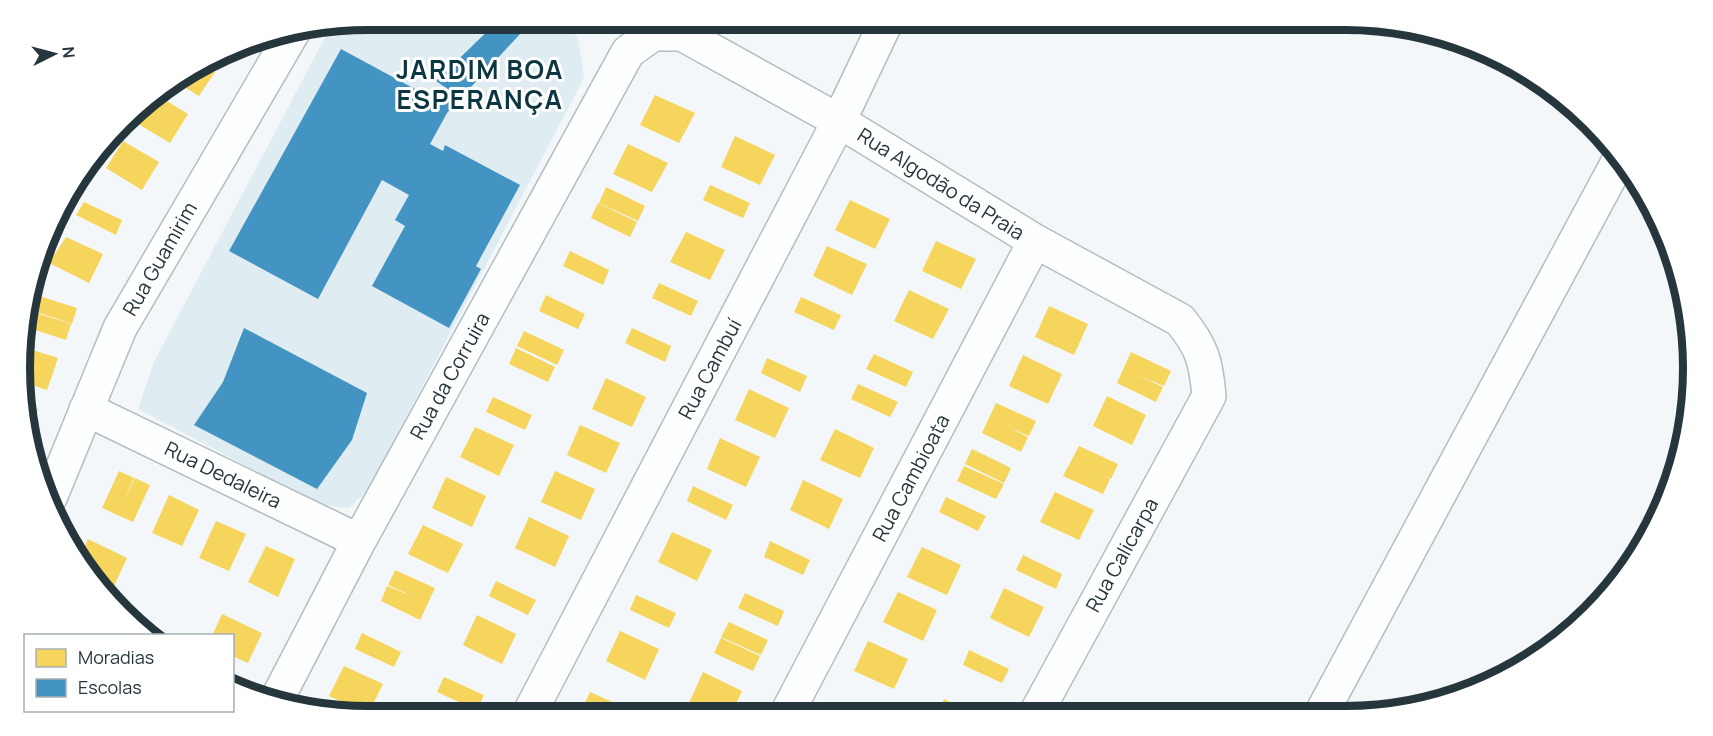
<svg xmlns="http://www.w3.org/2000/svg" width="1713" height="736" font-family="Manrope,sans-serif">
  <style>
    .built { fill: #dfecf1 }
    .homes { fill: #f6d55c }
    .schools { fill: #4393c3 }
    .lines { fill: none; stroke-linecap: round; stroke-linejoin: round }
    .minor-casing { stroke: #b4bdc1; stroke-width: 36 }
    .minor { stroke: #fdfefe; stroke-width: 33 }
    .labels { text-anchor: middle; stroke-width: 6; stroke-linejoin: round; paint-order: stroke }
    .street-label { font-size: 20px; fill: #25363c; stroke: #fff }
    .district-label { font-size: 26px; font-weight: bold; letter-spacing: 1.5px; fill: #0d3643; stroke: #fff }
    .rim { fill: none; stroke: #25363c; stroke-width: 8 }
  </style>
  <rect width="100%" height="100%" fill="#f3f7f9"/>
  <!-- built -->
  <path class="built" d="M368,20H559L572,24L579,43L584,78L368,490L349,508L320,505L138,409L154,362L331,26Z"/>
  <!-- homes -->
  <path class="homes" d="M207,66L215,72L199,96L178,83Z
    M157,95L188,114L170,143L135,122L152,98Z
    M655,95L695,113L679,143L640,125Z
    M735,136L775,155L760,185L721,167Z
    M123,141L159,162L142,190L106,168Z
    M628,144L668,163L652,192L613,174Z
    M710,185L750,203L743,218L703,200Z
    M606,187L645,206L638,221L599,203Z
    M850,200L890,219L875,249L835,230Z
    M84,202L122,220L116,235L76,215Z
    M598,203L637,222L630,237L591,218Z
    M686,232L725,250L710,280L670,262Z
    M66,237L103,254L89,283L49,263Z
    M936,241L976,259L961,289L922,271Z
    M827,246L867,264L852,295L813,276Z
    M570,251L609,270L603,285L563,266Z
    M659,283L698,301L691,316L652,298Z
    M909,290L949,309L933,339L894,321Z
    M36,295L77,308L72,324L31,310Z
    M546,295L585,314L578,329L539,311Z
    M801,297L841,315L834,330L794,312Z
    M1049,306L1088,324L1074,355L1035,337Z
    M30,311L71,324L66,340L26,327Z
    M632,328L671,346L665,362L625,343Z
    M524,331L564,350L557,365L517,346Z
    M26,348L58,358L47,390L26,383Z
    M516,348L555,367L548,382L509,364Z
    M1131,352L1171,371L1164,386L1137,375L1163,387L1156,402L1117,383Z
    M874,354L913,372L906,387L866,369Z
    M1023,355L1062,374L1048,404L1009,386Z
    M767,358L807,376L800,392L761,373Z
    M606,378L646,397L632,427L592,409Z
    M858,384L898,402L890,417L851,399Z
    M749,389L789,408L775,438L735,420Z
    M1107,396L1146,415L1132,445L1093,426Z
    M493,397L532,415L525,430L486,412Z
    M996,403L1036,421L1029,436L1010,428L1028,437L1021,452L982,433Z
    M26,405L38,409L28,440L26,436Z
    M580,425L620,443L606,473L567,455Z
    M475,427L514,445L499,476L460,457Z
    M835,429L874,448L860,478L820,460Z
    M720,438L760,457L746,487L707,469Z
    M1079,446L1118,464L1111,479L1093,470L1110,479L1103,494L1063,476Z
    M972,449L1011,468L1004,483L965,464Z
    M964,466L1004,484L996,499L957,481Z
    M119,471L134,478L123,503L135,478L150,485L133,522L102,508Z
    M555,471L595,489L581,520L541,502Z
    M446,477L486,496L472,527L432,508Z
    M803,480L843,499L829,529L790,510Z
    M693,486L733,505L726,520L687,501Z
    M1055,492L1094,510L1079,540L1040,522Z
    M169,495L199,510L182,546L152,533Z
    M946,497L986,516L978,531L939,512Z
    M529,517L569,536L555,567L515,548Z
    M216,521L246,534L229,571L199,558Z
    M423,525L463,544L448,573L408,554Z
    M672,532L712,550L697,581L658,562Z
    M88,539L127,558L113,588L98,581L79,558Z
    M770,541L810,560L803,575L764,557Z
    M266,546L295,559L278,597L248,582Z
    M922,547L961,565L947,595L907,577Z
    M1023,555L1062,574L1056,589L1016,570Z
    M395,570L435,588L420,620L381,601L387,586L414,597L388,585Z
    M496,581L536,600L528,615L489,596Z
    M1004,588L1044,607L1029,637L990,618Z
    M898,592L937,610L923,641L883,622Z
    M745,593L784,611L778,626L738,608Z
    M636,595L676,613L669,628L630,610Z
    M222,614L262,633L248,663L232,656V636H212Z
    M477,615L516,634L502,664L463,645Z
    M729,622L768,640L761,655L721,637Z
    M620,631L659,649L645,680L606,661Z
    M362,633L401,652L394,667L355,649Z
    M721,638L760,656L753,671L714,653Z
    M868,641L908,659L894,689L854,671Z
    M969,650L1009,669L1002,683L963,665Z
    M344,666L383,684L368,714L329,696Z
    M703,672L742,691L731,715H716L689,703Z
    M444,677L484,695L477,710L437,692Z
    M590,692L630,710L627,716H603L583,707Z
    M944,699L976,715H937Z
    M835,705L857,715H830Z"/>
  <!-- schools -->
  <path class="schools" d="M499,20H533L447,113L430,144L443,151L445,145L520,185L476,266L481,269L449,328L372,286L405,226L395,220L409,195L382,180L318,299L229,251L341,49L439,102L446,88L436,81Z
    M244,328L367,393L352,440L317,489L194,425L223,382Z"/>
  <g class="lines">
    <defs>
      <path id="minor" d="M86,409L359,541
        M50,498L120,328L293,32
        M276,701L359,541L628,52L653,34H682L839,121L1035,241L1180,320C1202,347 1206,361 1209,396L1035,715
        M1321,714L1618,162
        M786,715L1035,241
        M528,716L839,121L887,20"/>
    </defs>
    <!-- minor casing -->
    <use href="#minor" class="minor-casing"/>
    <!-- minor -->
    <use href="#minor" class="minor"/>
  </g>
  <g class="labels">
    <!-- street labels -->
    <g class="street-label">
      <text transform="translate(941 184) rotate(32)" y="7">Rua Algodão da Praia</text>
      <text transform="translate(160 259) rotate(-60)" y="7">Rua Guamirim</text>
      <text transform="translate(710 369) rotate(-62)" y="7">Rua Cambuí</text>
      <text transform="translate(450 376) rotate(-61)" y="7">Rua da Corruira</text>
      <text transform="translate(223 475) rotate(26)" y="7">Rua Dedaleira</text>
      <text transform="translate(911 478) rotate(-62)" y="7">Rua Cambioata</text>
      <text transform="translate(1122 555) rotate(-61)" y="7">Rua Calicarpa</text>
    </g>
    <!-- district labels -->
    <g class="district-label">
      <text x="480" y="79">JARDIM BOA<tspan x="480" dy="30">ESPERANÇA</tspan></text>
    </g>
  </g>
  <!-- crop -->
  <path d="M0 0H1713V736H0ZM368 30H1345A338 338 0 0 1 1683 368V368A338 338 0 0 1 1345 706H368A338 338 0 0 1 30 368V368A338 338 0 0 1 368 30Z" fill="#fff" fill-rule="evenodd"/>
  <path class="rim" d="M368 30H1345A338 338 0 0 1 1683 368V368A338 338 0 0 1 1345 706H368A338 338 0 0 1 30 368V368A338 338 0 0 1 368 30Z"/>
  <!-- legend -->
  <rect x="24" y="634" width="210" height="78" fill="#ffffff" stroke="#a8afb1" stroke-width="1.5"/>
  <rect x="36" y="649" width="30" height="18" fill="#f6d55c" stroke="#a8afb1" stroke-width="1.5"/>
  <text x="78" y="664" font-size="18" fill="#25363c">Moradias</text>
  <rect x="36" y="679" width="30" height="18" fill="#4393c3" stroke="#a8afb1" stroke-width="1.5"/>
  <text x="78" y="694" font-size="18" fill="#25363c">Escolas</text>
  <!-- north arrow -->
  <g transform="translate(54 54) rotate(84)" stroke="#ffffff" stroke-width="4.5" paint-order="stroke">
  <path d="M0-4.5L10 22L0 15L-10 22Z" fill="#25363c"/>
  <text y="-9" font-size="16" font-weight="bold" text-anchor="middle" fill="#25363c">N</text>
  </g>
</svg>
